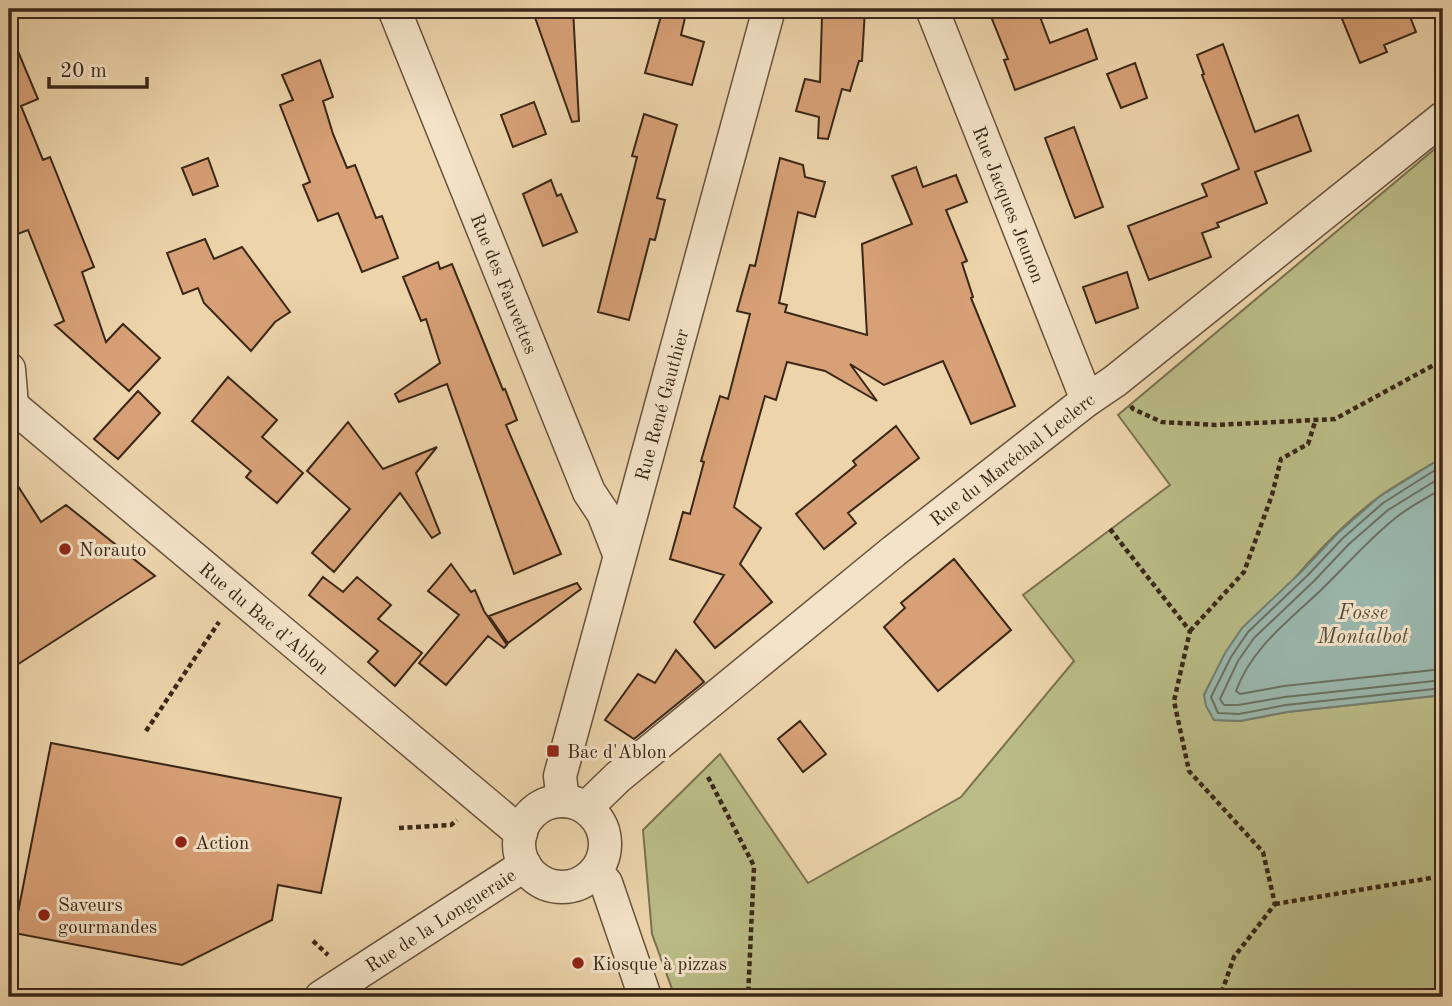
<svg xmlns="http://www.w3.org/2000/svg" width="1452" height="1006" font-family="'Old Standard TT',serif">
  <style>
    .green { fill: #babc87; stroke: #7a7250; stroke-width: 2 }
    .water { fill: #9ab8ae; stroke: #747e72; stroke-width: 2 }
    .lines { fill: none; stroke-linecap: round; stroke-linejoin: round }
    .shore { stroke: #6a7063; stroke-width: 2 }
    .building { fill: #d7a076; stroke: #3a2718; stroke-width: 2 }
    .street-casing { stroke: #67523d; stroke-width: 35 }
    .path { stroke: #3a2718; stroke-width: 4.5; stroke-dasharray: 5 3.5; stroke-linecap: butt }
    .street { stroke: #f3e3c8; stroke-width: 32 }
    .poi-dot { fill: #8f2418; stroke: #f3e3c8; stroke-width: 2.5 }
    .labels { text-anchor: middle; stroke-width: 6; stroke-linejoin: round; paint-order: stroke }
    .street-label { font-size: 19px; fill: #3a2718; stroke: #f3e3c8 }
    .poi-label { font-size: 19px; fill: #3a2718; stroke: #f3e3c8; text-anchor: start }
    .water-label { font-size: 21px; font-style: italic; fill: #524b3e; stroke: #f3e3c8 }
  </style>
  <rect width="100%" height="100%" fill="#edd4ab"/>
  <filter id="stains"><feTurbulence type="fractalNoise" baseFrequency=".00286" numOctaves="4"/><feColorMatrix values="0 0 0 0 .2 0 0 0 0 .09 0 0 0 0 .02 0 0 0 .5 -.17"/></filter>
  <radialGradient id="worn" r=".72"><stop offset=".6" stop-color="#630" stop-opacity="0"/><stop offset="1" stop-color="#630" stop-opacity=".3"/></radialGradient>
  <!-- green -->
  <path class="green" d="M1443,142V457C1422,470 1400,482 1380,496C1316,543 1264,617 1213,677L1204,695L1214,720L1240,721L1287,712L1443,695V997H675L652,934L643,830L720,754L808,883L961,797L1074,661L1023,595L1170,485L1118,415Z"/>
  <!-- water -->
  <path class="water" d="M1443,457V695L1287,712L1240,721L1214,720L1206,706L1204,695L1225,653L1242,628L1303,570L1338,533L1379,497Z"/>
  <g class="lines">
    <!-- shore -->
    <path class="shore" d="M1443,465L1383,503L1343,538L1308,575L1248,632L1231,657L1211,697L1218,713L1239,714L1286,705L1443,688
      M1443,476L1388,510L1349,544L1314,581L1254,638L1238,661L1220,699L1224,705H1238L1285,697L1443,680
      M1443,488C1427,498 1408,507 1393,520C1366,542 1344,568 1319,592C1287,622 1251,649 1236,691L1240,694L1284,686L1443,669"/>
  </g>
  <!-- building -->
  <path class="building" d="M532,9H573L579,121L572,122Z
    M663,9H687L681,35L704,42L692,85L645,73Z
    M827,9H865L862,61H859L850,91L842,89L828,139L818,138L819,117L796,111L805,79L820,82L822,16L826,15Z
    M988,9H1037L1050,43L1087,29L1097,59L1015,90L1004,60L1008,59Z
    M1338,9H1407L1416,32L1384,45L1387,52L1360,63Z
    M9,30L38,99L21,106L43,160L50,157L94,267L82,272L106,342L123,324L160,358L129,391L55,325L64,321L28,230L15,235L9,219Z
    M1223,44L1255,132L1298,115L1311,151L1255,172L1267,203L1217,223L1219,227L1202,233L1211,257L1149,280L1128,226L1207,196L1202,184L1239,169L1202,75L1204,74L1197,55Z
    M320,60L333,97L323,101L333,134L347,168L355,165L376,218L382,216L398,258L362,272L338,213L318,221L303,185L310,182L280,105L293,100L282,75Z
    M1135,63L1147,98L1121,108L1107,74Z
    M534,102L546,134L513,147L501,115Z
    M644,114L677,125L657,198L665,200L655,240L650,239L629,320L598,312L637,157L632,156Z
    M1074,127L1103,207L1075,218L1045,138Z
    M208,158L218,186L193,195L182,168Z
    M780,158L803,165L805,177L825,182L815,217L798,212L779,303L787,305L785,312L867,335L862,244L912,224L892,176L916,167L923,187L956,175L967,202L946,210L967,261L962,263L973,297L971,298L1015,406L971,424L943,361L884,385L850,364L877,401L825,371L787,362L776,400L765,396L734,507L761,528L740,564L772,602L715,648L694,622L724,575L670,559L683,512L690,514L704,462L701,461L720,396L728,399L750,314L737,311L750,265L755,266Z
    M551,180L557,196L561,194L577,232L543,246L523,194Z
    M205,239L214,259L242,247L290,312L275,322L251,351L204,303L198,288L183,294L167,253Z
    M438,262L440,269L452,264L503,390L505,389L517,420L506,425L561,554L514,574L447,384L399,402L395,394L440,363L426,319L421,321L403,277Z
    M1127,272L1138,308L1096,323L1083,287Z
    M228,377L277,420L262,437L303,473L277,503L246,477L251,471L192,421Z
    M138,391L160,413L118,459L94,439Z
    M348,422L383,469L437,447L416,473L440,533L432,538L400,493L334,572L312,553L350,509L307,471Z
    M896,426L919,458L848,513L856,523L824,549L796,514L856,465L853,461Z
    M9,472L41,522L66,505L155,576L9,670Z
    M954,559L1011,630L938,691L884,627L905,608L901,603Z
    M451,564L471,592L475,590L484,611L507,645L504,648L488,636L446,685L419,663L459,615L428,591Z
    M323,577L343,592L357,577L391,605L378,619L422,653L395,686L368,662L378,651L309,595Z
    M577,583L581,589L508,643L489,616Z
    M676,650L704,682L634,739L605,720L638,674L655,683Z
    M800,721L826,754L803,772L778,739Z
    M51,743L341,798L321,893L278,885L272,920L182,965L14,933Z"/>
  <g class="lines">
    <defs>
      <g id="street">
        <path id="s1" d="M394,9L589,492L603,513L619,554"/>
        <path id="s2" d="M932,9L1087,400"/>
        <path d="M9,369L12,406L9,408"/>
        <path id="s3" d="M9,403L521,833"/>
        <path id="s4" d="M563,801L560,776L769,9"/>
        <circle cx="562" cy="844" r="43"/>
        <path id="s5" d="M586,808L618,777L894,551L1087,400L1115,381L1443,118"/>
        <path d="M596,871L606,883L645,997"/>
        <path id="s6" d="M321,997L525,865"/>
      </g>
    </defs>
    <!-- street casing -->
    <use href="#street" class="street-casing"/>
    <!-- path -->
    <path class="path" d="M1131,406L1133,409L1162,422L1216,425L1335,419L1443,360
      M1110,529L1190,631L1174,701L1189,771L1263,852L1275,904L1234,957L1220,997
      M1190,631L1244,572L1272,495L1281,459L1308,444L1316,419
      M146,731L219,622
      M708,777L754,866L748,997
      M399,828L451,825L457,820
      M1275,904L1443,876
      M313,941L328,955"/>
    <!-- street -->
    <use href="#street" class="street"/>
  </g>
  <!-- markers -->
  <g class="poi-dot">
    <circle cx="65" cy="549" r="7"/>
    <rect x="546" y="744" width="14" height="14" rx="3.5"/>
    <circle cx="181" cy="842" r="7"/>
    <circle cx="44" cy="915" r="7"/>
    <circle cx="578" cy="963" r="7"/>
  </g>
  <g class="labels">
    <!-- street labels -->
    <g class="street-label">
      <text dy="7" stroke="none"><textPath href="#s2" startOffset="210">Rue Jacques Jeunon</textPath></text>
      <text dy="7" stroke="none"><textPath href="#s1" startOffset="296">Rue des Fauvettes</textPath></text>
      <text dy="7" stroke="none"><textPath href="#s4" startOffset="410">Rue René Gauthier</textPath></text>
      <text dy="7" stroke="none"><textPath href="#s5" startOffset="551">Rue du Maréchal Leclerc</textPath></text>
      <text dy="7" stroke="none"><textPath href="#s3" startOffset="334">Rue du Bac d'Ablon</textPath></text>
      <text dy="7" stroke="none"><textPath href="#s6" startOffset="142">Rue de la Longueraie</textPath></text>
    </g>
    <!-- poi labels -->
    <g class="poi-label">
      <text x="79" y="556">Norauto</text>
      <text x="567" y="758">Bac d'Ablon</text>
      <text x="195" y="849">Action</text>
      <text x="58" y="911">Saveurs<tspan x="58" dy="22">gourmandes</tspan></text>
      <text x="592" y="970">Kiosque à pizzas</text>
    </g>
    <!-- water labels -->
    <g class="water-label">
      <text x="1363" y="619">Fosse<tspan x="1363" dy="24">Montalbot</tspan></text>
    </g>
  </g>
  <!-- margin -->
  <rect width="1452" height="1006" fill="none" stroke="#edd4ab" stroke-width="35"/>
  <rect x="10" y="10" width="1431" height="985" fill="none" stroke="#3a2718" stroke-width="3.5"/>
  <rect x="18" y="18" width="1417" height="971" fill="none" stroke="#3a2718" stroke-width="2"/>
  <!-- scale -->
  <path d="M49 77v10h98v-10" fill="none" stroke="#3a2718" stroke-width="3.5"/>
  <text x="60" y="77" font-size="21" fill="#3a2718" stroke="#f3e3c8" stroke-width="5" paint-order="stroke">20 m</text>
  <rect width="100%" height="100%" filter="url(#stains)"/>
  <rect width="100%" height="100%" fill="url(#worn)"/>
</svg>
